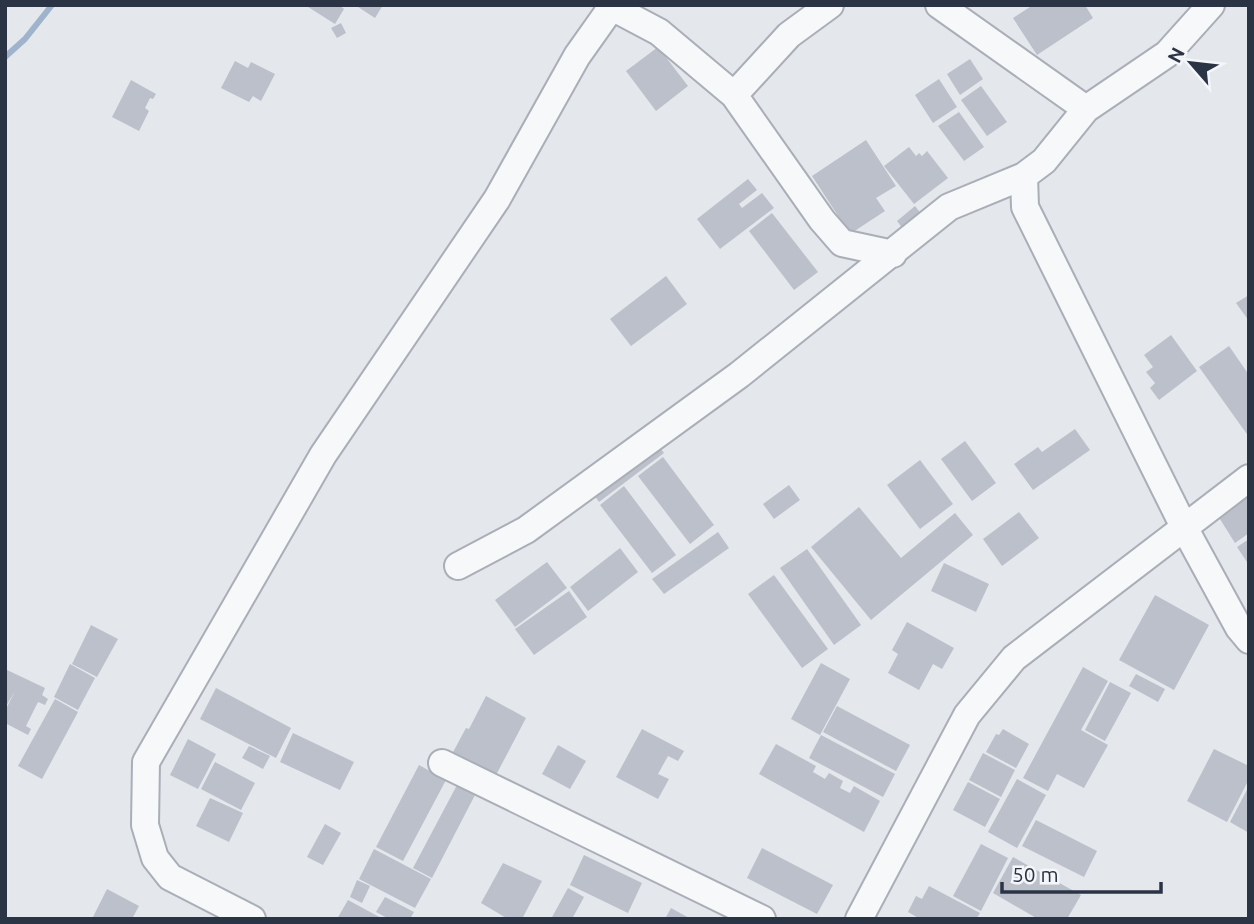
<svg xmlns="http://www.w3.org/2000/svg" width="1254" height="924" font-family="Ubuntu,sans-serif">
  <style>
    .lines { fill: none; stroke-linecap: round; stroke-linejoin: round }
    .stream { stroke: #9fb4cc; stroke-width: 6 }
    .building { fill: #bbc0ca }
    .street-casing { stroke: #a9aeb7; stroke-width: 30 }
    .street { stroke: #f7f8fa; stroke-width: 26 }
  </style>
  <rect width="100%" height="100%" fill="#e4e7ec"/>
  <g class="lines">
    <!-- stream -->
    <path class="stream" d="M5,57L25,39L52,5"/>
  </g>
  <!-- building -->
  <path class="building" d="M305,5H339L344,9L335,24Z
    M355,5H383L375,18Z
    M1033,5H1085L1093,18L1037,55L1013,18Z
    M341,23L346,33L337,38L331,28Z
    M658,47L688,86L656,111L626,71Z
    M970,59L983,79L960,95L947,74Z
    M235,61L248,68L251,62L275,74L261,101L253,96L249,102L221,88Z
    M939,79L957,107L933,123L915,95Z
    M131,80L156,94L153,99L150,98L145,108L149,111L139,131L112,117Z
    M981,86L1007,122L987,136L961,100Z
    M959,112L984,147L964,161L938,126Z
    M866,140L896,186L876,198L885,211L850,234L812,176Z
    M909,147L916,156L919,153L922,156L927,151L948,178L914,204L884,166Z
    M748,179L757,190L739,204L742,208L762,193L774,208L720,249L697,219Z
    M915,206L925,219L906,233L897,221Z
    M772,213L818,272L794,290L749,231Z
    M666,276L687,304L631,346L610,319Z
    M1249,295V321L1236,303Z
    M1171,335L1197,371L1159,400L1150,388L1155,383L1146,372L1153,367L1144,355Z
    M1229,346L1249,375V437L1199,367Z
    M1075,429L1090,450L1033,490L1014,464L1038,447L1042,452Z
    M965,441L996,483L972,501L941,459Z
    M657,444L664,453L599,502L592,492Z
    M663,457L714,525L690,544L638,476Z
    M920,460L953,504L920,529L887,485Z
    M789,485L800,500L774,519L763,504Z
    M624,486L676,555L652,573L600,505Z
    M1249,495V533L1235,543L1218,516Z
    M859,507L901,558L955,513L973,535L871,620L811,547Z
    M1019,512L1039,538L1002,566L983,539Z
    M718,532L729,548L664,594L652,579Z
    M1249,539V565L1237,547Z
    M620,548L638,572L588,611L570,587Z
    M807,549L861,625L834,645L780,568Z
    M547,562L567,588L515,627L495,600Z
    M944,563L989,584L976,612L931,591Z
    M774,575L828,649L802,668L748,594Z
    M569,591L587,617L534,655L515,629Z
    M1155,595L1209,625L1174,690L1119,660Z
    M907,622L954,648L942,669L933,664L919,690L888,673L898,654L892,650Z
    M91,625L118,639L97,677L72,664Z
    M821,663L850,679L820,735L791,719Z
    M70,664L95,678L78,710L54,697Z
    M1083,667L1108,681L1081,730L1108,745L1084,788L1057,774L1048,791L1023,778Z
    M5,669L45,688L42,695L48,699L45,705L38,702L26,726L31,729L28,735L5,723V711L15,691L5,708Z
    M1136,674L1165,689L1158,702L1129,686Z
    M1110,682L1131,693L1105,741L1085,730Z
    M216,688L291,728L276,758L200,719Z
    M486,696L526,718L495,777L452,754L466,728L469,729Z
    M55,699L78,712L42,779L18,766Z
    M837,706L910,745L896,771L823,732Z
    M642,729L684,751L678,761L668,756L658,774L669,779L658,799L616,777Z
    M1003,729L1029,744L1016,768L986,752L996,734L999,735Z
    M293,733L354,762L340,790L280,762Z
    M821,735L895,774L883,797L809,758Z
    M188,739L216,754L198,789L170,775Z
    M776,744L816,766L813,772L825,779L829,773L843,781L840,788L850,793L854,786L880,801L864,832L759,774Z
    M558,745L586,761L570,789L542,774Z
    M249,746L270,756L263,769L242,758Z
    M1214,749L1249,766V779L1227,822L1187,801Z
    M983,753L1015,770L1001,797L969,780Z
    M215,762L255,783L241,810L201,789Z
    M419,765L446,780L403,861L376,847Z
    M1017,779L1046,795L1017,848L988,832Z
    M968,782L1000,799L985,827L953,810Z
    M457,785L475,795L432,878L413,868Z
    M1249,786V833L1230,822Z
    M210,798L243,813L229,842L196,826Z
    M1036,820L1097,851L1084,877L1022,846Z
    M325,824L341,833L323,865L307,857Z
    M981,844L1008,858L981,911L953,896Z
    M762,848L833,885L817,914L747,878Z
    M374,849L431,879L415,908L359,879Z
    M584,855L642,883L628,913L570,885Z
    M1013,857L1081,895L1067,919H1038L993,893Z
    M503,863L542,881L522,919H508L481,903Z
    M357,880L370,886L362,903L350,897Z
    M929,886L980,913L976,919H920L908,912L916,896L922,899Z
    M568,888L584,897L572,919H551Z
    M107,889L139,906L132,919H92Z
    M385,897L414,912L410,919H389L376,912Z
    M348,900L383,919H337Z
    M671,908L691,919H665Z"/>
  <g class="lines">
    <defs>
      <path id="street" d="M608,5L659,32L734,95L822,220L842,243L893,254
        M734,95L789,35L830,5
        M1086,109L1167,54L1211,5
        M1024,176L1025,207L1185,529L1239,628L1249,640
        M458,566L526,530L739,375L949,207L1024,176L1044,161L1086,109L939,5
        M442,763L762,919
        M252,919L170,877L155,858L145,825L146,762L323,455L497,199L577,56L611,8
        M859,919L967,715L1014,658L1249,478"/>
    </defs>
    <!-- street casing -->
    <use href="#street" class="street-casing"/>
    <!-- street -->
    <use href="#street" class="street"/>
  </g>
  <!-- border -->
  <rect width="1254" height="924" fill="none" stroke="#2b3445" stroke-width="14"/>
  <!-- north arrow -->
  <g transform="translate(1191 63) rotate(298)" stroke="#f4f6f9" stroke-width="5" paint-order="stroke">
  <path d="M0-5L12 26L0 18L-12 26Z" fill="#2b3445"/>
  <text y="-10" font-size="19" font-weight="bold" text-anchor="middle" fill="#2b3445">N</text>
  </g>
  <!-- scale -->
  <path d="M1002 882v10h159v-10" fill="none" stroke="#2b3445" stroke-width="3.5"/>
  <text x="1012" y="882" font-size="21" fill="#2b3445" stroke="#f4f6f9" stroke-width="5" paint-order="stroke">50 m</text>
</svg>
